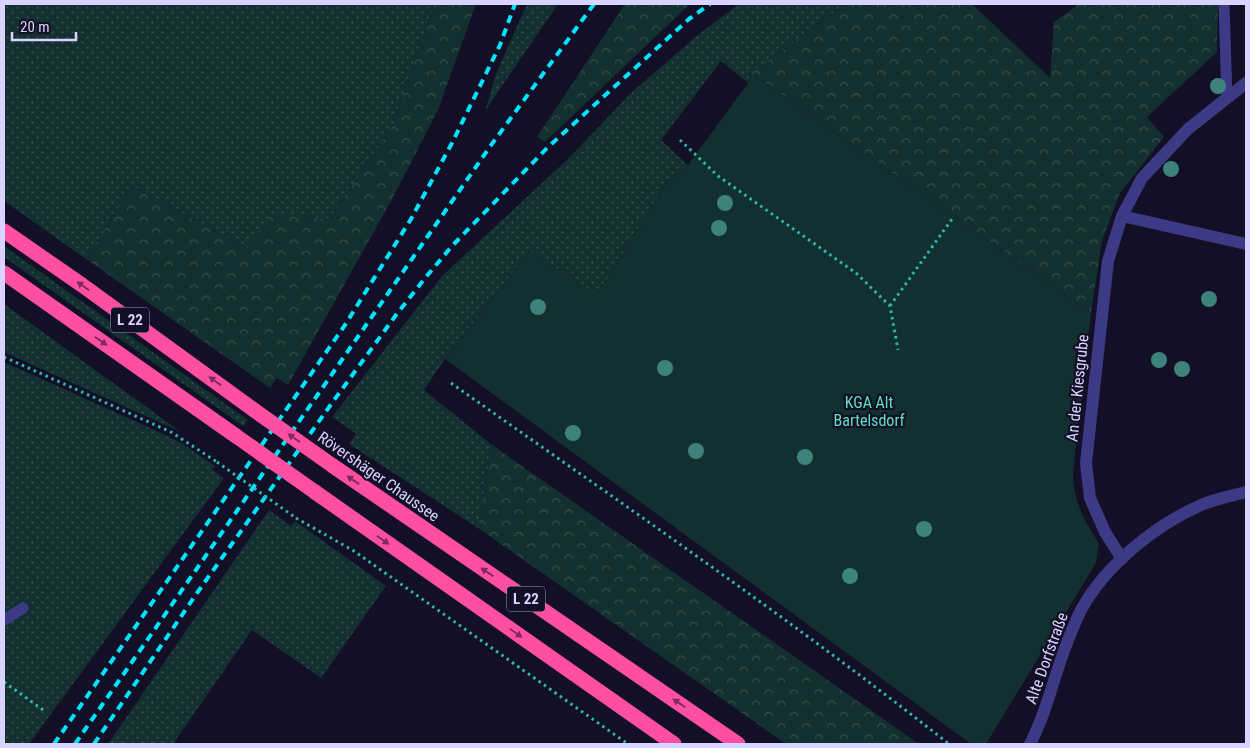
<svg xmlns="http://www.w3.org/2000/svg" width="1250" height="748" font-family="'Roboto Condensed',sans-serif">
  <style>
    .grass { fill: url(#grass-dots) }
    .forest { fill: url(#forest-crowns) }
    .garden { fill: #12302f }
    .lines { fill: none; stroke-linecap: round; stroke-linejoin: round }
    .path { stroke: #2fb8b0; stroke-width: 3; stroke-dasharray: 2.5 4; stroke-linecap: butt }
    .lane { stroke: #3d3a85; stroke-width: 11 }
    .street { stroke: #3d3a85; stroke-width: 12 }
    .highway { stroke: #ff4fa3; stroke-width: 15 }
    .rail { stroke: #00e5ff; stroke-width: 4; stroke-dasharray: 8 6; stroke-linecap: butt }
    .path-bridge { stroke: #2fb8b0; stroke-width: 3; stroke-dasharray: 2.5 4; stroke-linecap: butt }
    .highway-bridge { stroke: #ff4fa3; stroke-width: 15 }
    .tree { fill: #3d827b }
    .oneway { fill: #7d2c5e }
    .labels { text-anchor: middle; stroke-width: 4.5; stroke-linejoin: round; paint-order: stroke }
    .shield { fill: #130f26; stroke: #9e99be; stroke-width: 1 }
    .shield-label { font-size: 15px; font-weight: bold; fill: #d9d4ff }
    .street-label { font-size: 16px; fill: #d9d4ff; stroke: #130f26 }
    .park-label { font-size: 16px; fill: #5fe0c0; stroke: #130f26 }
  </style>
  <defs>
    <pattern id="grass-dots" width="8" height="8" patternUnits="userSpaceOnUse" patternTransform="scale(1.25)"><rect width="8" height="8" fill="#12302f"/><path d="M2 2h.1M6 6h.1" fill="none" stroke="#344d4e" stroke-width="1.8" stroke-linecap="round"/></pattern>
    <pattern id="forest-crowns" width="20" height="18" patternUnits="userSpaceOnUse" patternTransform="scale(1.25)"><rect width="20" height="18" fill="#12302f"/><path d="M2 6a3 3 0 1 1 6 0M12 15a3 3 0 1 1 6 0" fill="none" stroke="#344d4e"/></pattern>
  </defs>
  <rect width="100%" height="100%" fill="#130f26"/>
  <!-- grass -->
  <path class="grass" d="M4,4H435L392,127L329,220L301,215L247,248L132,186L86,259L4,201Z
    M527,4H558L485,111L496,74Z
    M739,4H846L751,73L748,83L721,61L661,140L688,165L667,182L597,296L530,251L445,359L424,390L492,445L478,528L349,444L356,434L332,417L442,276L568,159L632,92L699,34Z
    M4,246L248,420L243,426L4,257Z
    M4,304L181,432L4,352Z
    M4,362L159,432L183,444L215,466L212,470L224,478L29,744H4Z
    M269,510L291,526L295,521L386,586L321,678L252,630L173,744H108Z"/>
  <!-- forest -->
  <path class="forest" d="M435,4H476L438,110L390,203L288,385L277,378L270,388L86,259L132,186L247,248L271,215H301L329,220L392,127Z
    M625,4H690L545,142L537,137Z
    M846,4H972L1050,78L1054,22L1079,4H1218L1217,52L1147,117L1164,137L1120,193L1102,241L1091,313L751,73Z
    M492,445L919,744H786L478,528Z"/>
  <!-- garden -->
  <path class="garden" d="M751,73L1091,313L1073,474C1074,503 1084,520 1099,544L1096,563L986,744H971L445,359L530,251L597,295L667,182L688,165L748,83Z"/>
  <g class="lines">
    <!-- path -->
    <path class="path" d="M680,140L718,176L856,273L890,306L898,350
      M890,306L952,219
      M4,357L171,432L217,462
      M451,383C618,501 788,617 949,744
      M296,518L354,551L628,744
      M4,682L46,712"/>
    <!-- lane -->
    <path class="lane" d="M1224,4L1227,98
      M4,620L23,608"/>
    <!-- street -->
    <path class="street" d="M1122,216L1246,244
      M1122,559L1105,532L1090,498L1086,463L1108,261L1122,216L1142,178L1188,129L1246,83
      M1030,744C1046,714 1053,680 1065,648C1070,635 1075,622 1081,610C1105,566 1154,526 1199,506C1214,499 1231,496 1246,492"/>
    <!-- highway -->
    <path class="highway" d="M4,231L82,285L254,410
      M4,273L236,436
      M333,466L738,744
      M315,492L674,744"/>
    <!-- rail -->
    <path class="rail" d="M54,744L345,325L411,219L452,143L500,45L515,4
      M75,744L489,148L594,4
      M94,744L197,593L332,403L396,315L426,277L452,246L547,148L689,19L710,4"/>
    <!-- path-bridge -->
    <path class="path-bridge" d="M217,462L296,518"/>
    <!-- highway-bridge -->
    <path class="highway-bridge" d="M254,410L333,466
      M236,436L315,492"/>
  </g>
  <!-- trees -->
  <g class="tree">
    <circle cx="1218" cy="86" r="8"/>
    <circle cx="1171" cy="169" r="8"/>
    <circle cx="725" cy="203" r="8"/>
    <circle cx="719" cy="228" r="8"/>
    <circle cx="1209" cy="299" r="8"/>
    <circle cx="538" cy="307" r="8"/>
    <circle cx="1159" cy="360" r="8"/>
    <circle cx="665" cy="368" r="8"/>
    <circle cx="1182" cy="369" r="8"/>
    <circle cx="573" cy="433" r="8"/>
    <circle cx="696" cy="451" r="8"/>
    <circle cx="805" cy="457" r="8"/>
    <circle cx="924" cy="529" r="8"/>
    <circle cx="850" cy="576" r="8"/>
  </g>
  <!-- one-way arrows -->
  <defs><path id="oneway-solid" d="M-6-.8H1V-3.2L6.5 0L1 3.2V.8H-6Z" transform="scale(1.25)"/></defs>
  <g class="oneway">
    <use href="#oneway-solid" transform="translate(83 286) rotate(-145)"/>
    <use href="#oneway-solid" transform="translate(101 341) rotate(35)"/>
    <use href="#oneway-solid" transform="translate(215 381) rotate(-144)"/>
    <use href="#oneway-solid" transform="translate(294 438) rotate(-145)"/>
    <use href="#oneway-solid" transform="translate(353 480) rotate(-146)"/>
    <use href="#oneway-solid" transform="translate(383 540) rotate(35)"/>
    <use href="#oneway-solid" transform="translate(487 572) rotate(-146)"/>
    <use href="#oneway-solid" transform="translate(516 633) rotate(35)"/>
    <use href="#oneway-solid" transform="translate(679 703) rotate(-146)"/>
  </g>
  <g class="labels">
    <!-- shield labels -->
    <g class="shield">
      <rect x="111" y="307.5" width="38" height="25" rx="4"/>
      <rect x="507" y="586.5" width="38" height="25" rx="4"/>
    </g>
    <g class="shield-label">
      <text x="130" y="325">L 22</text>
      <text x="526" y="604">L 22</text>
    </g>
    <!-- street labels -->
    <g class="street-label">
      <text transform="translate(1077 388) rotate(-84)" y="6">An der Kiesgrube</text>
      <text transform="translate(379 476) rotate(35)" y="6">Rövershäger Chaussee</text>
      <text transform="translate(1046 658) rotate(-70)" y="6">Alte Dorfstraße</text>
    </g>
    <!-- park labels -->
    <g class="park-label">
      <text x="869" y="408">KGA Alt<tspan x="869" dy="18">Bartelsdorf</tspan></text>
    </g>
  </g>
  <!-- border -->
  <rect width="1250" height="748" fill="none" stroke="#d9d4ff" stroke-width="10"/>
  <!-- scale -->
  <path d="M12 32v8h64v-8" fill="none" stroke="#d9d4ff" stroke-width="2.5"/>
  <text x="20" y="32" font-size="15" fill="#d9d4ff" stroke="#130f26" stroke-width="4" paint-order="stroke">20 m</text>
</svg>
